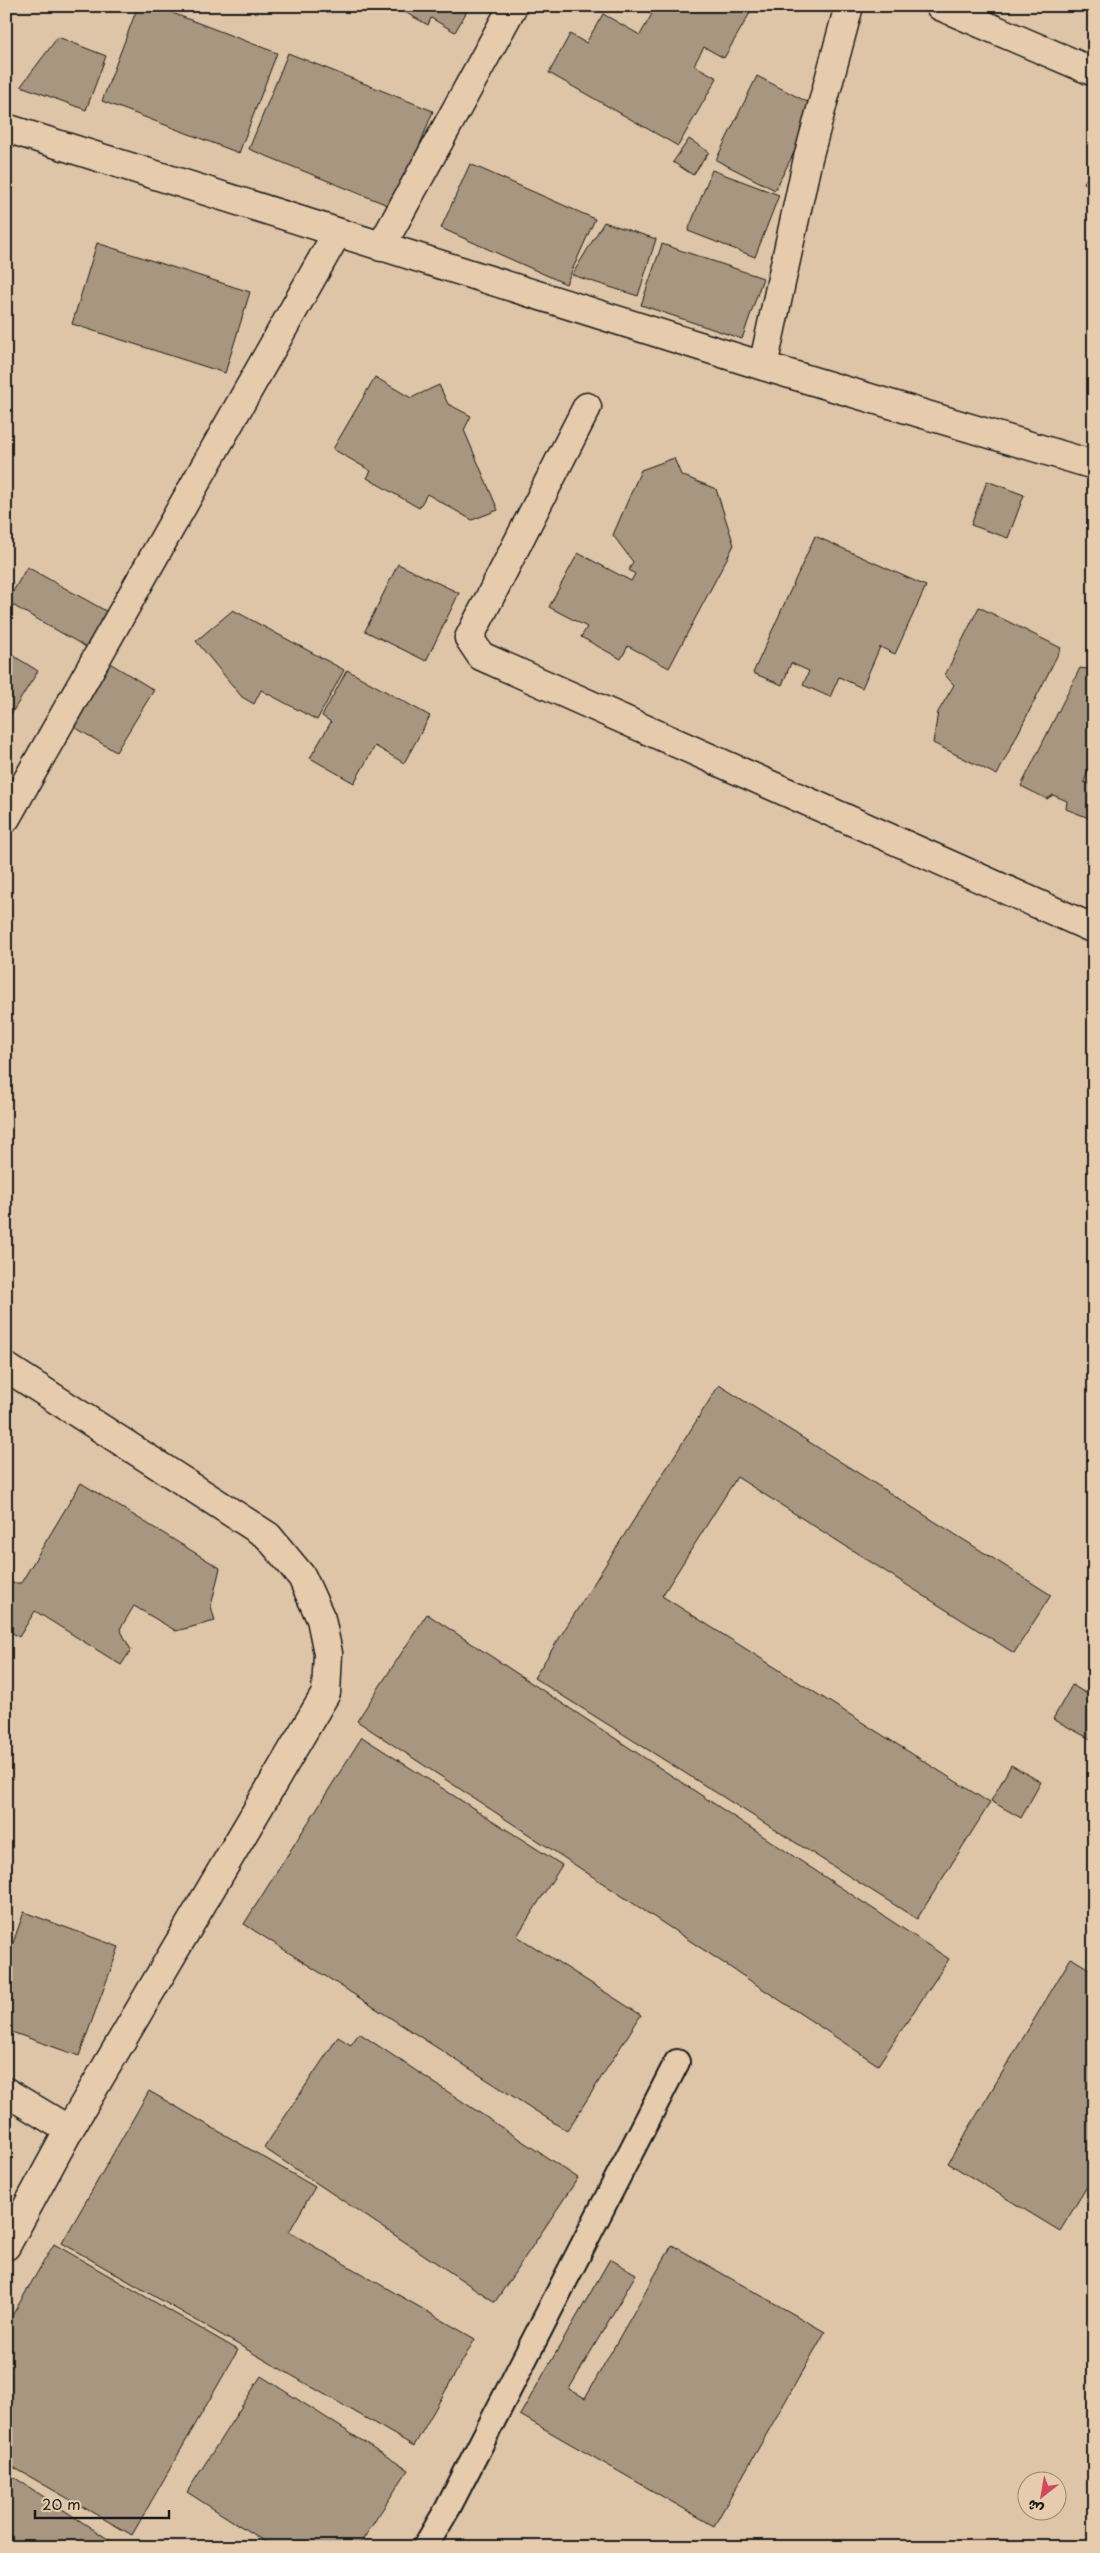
<svg xmlns="http://www.w3.org/2000/svg" width="1100" height="2553" font-family="'Playpen Sans','Playpen Sans Arabic',sans-serif">
  <style>
    .building { fill: #a89680; stroke: #1c1c1c }
    .lines { fill: none; stroke-linecap: round; stroke-linejoin: round }
    .lane-casing { stroke: #1c1c1c; stroke-width: 28 }
    .street-casing { stroke: #1c1c1c; stroke-width: 31 }
    .lane { stroke: #e6ccad; stroke-width: 24 }
    .street { stroke: #e6ccad; stroke-width: 28 }
  </style>
  <rect width="100%" height="100%" fill="#dec5a7"/>
  <filter id="ink" filterUnits="userSpaceOnUse"><feTurbulence type="fractalNoise" baseFrequency=".02" numOctaves="2"/><feDisplacementMap in="SourceGraphic" scale="10" xChannelSelector="R" yChannelSelector="G"/><feConvolveMatrix kernelMatrix="1 2 1 2 8 2 1 2 1" color-interpolation-filters="sRGB"/></filter>
  <g filter="url(#ink)">
    <!-- building -->
    <path class="building" d="M138,6H154L277,53L239,153L102,101Z
      M394,6H470L455,32L431,18L428,25Z
      M638,6H754L724,58L704,47L694,65L717,78L678,146L549,73L570,34L586,43L603,14L640,35L652,14Z
      M58,37L106,56L86,110L21,86Z
      M288,53L433,111L395,208L249,149Z
      M757,76L817,107L775,190L716,160Z
      M689,139L709,152L693,175L673,162Z
      M470,164L595,219L566,284L441,228Z
      M1094,164V187L1084,183Z
      M712,170L779,195L755,257L688,231Z
      M604,222L656,239L638,296L572,275Z
      M97,243L250,292L225,373L72,324Z
      M662,244L763,278L742,339L641,305Z
      M375,377L411,398L439,385L448,404L471,416L464,430L498,510L472,520L427,494L419,508L367,478L371,471L333,449Z
      M674,458L681,475L716,489L734,545L669,668L628,646L621,659L581,637L587,627L549,607L578,553L631,581L635,574L629,570L633,562L613,535L641,470Z
      M987,481L1024,495L1008,538L971,525Z
      M815,536L926,586L895,654L880,647L862,688L839,677L830,697L803,685L809,671L791,663L782,685L753,673Z
      M398,564L459,593L426,661L365,631Z
      M27,567L115,616L95,652L7,602Z
      M979,607L1061,648L997,775L933,743L938,712L954,685L945,675Z
      M233,610L344,670L317,720L261,690L254,704L242,697L196,641Z
      M6,651L38,671L6,722Z
      M108,662L154,690L116,752L71,725Z
      M1080,668L1094,670V755L1084,782L1094,786V820L1066,809L1067,801L1053,795L1047,799L1021,786Z
      M347,670L430,716L404,763L375,746L354,783L310,758L331,722L322,716Z
      M719,1385L1051,1595L1014,1653L737,1477L662,1596L990,1803L917,1919L534,1678Z
      M81,1483L220,1568L211,1606L215,1621L176,1631L134,1606L120,1629L131,1650L121,1665L35,1611L19,1637L6,1629V1583H21Z
      M427,1614L949,1959L878,2065L357,1721Z
      M1072,1685L1089,1695L1091,1690L1094,1692V1741L1053,1719Z
      M362,1737L562,1865L517,1936L641,2015L567,2131L244,1924Z
      M1011,1765L1041,1782L1021,1818L991,1801Z
      M24,1912L119,1947L79,2056L6,2030V1962Z
      M1071,1958L1094,1972V2175L1060,2231L948,2163Z
      M359,2033L578,2178L495,2302L264,2148L338,2037L351,2045Z
      M149,2091L315,2187L289,2232L475,2339L414,2446L62,2243Z
      M54,2244L238,2350L132,2535L6,2463V2326Z
      M672,2245L825,2332L714,2526L520,2415L610,2259L636,2274L569,2389L585,2398Z
      M261,2376L408,2470L358,2547H273L187,2492Z
      M6,2472L120,2547H6Z"/>
    <g class="lines">
      <defs>
        <path id="lane" d="M425,2547L448,2508L677,2062"/>
        <path id="street" d="M940,6L1094,72
          M6,128L763,366L1094,465
          M381,247L513,6
          M763,366L808,158L849,6
          M587,407L469,638L481,656L1094,929
          M6,818L337,233
          M6,1367L268,1536L302,1577L321,1619L328,1653L326,1693L69,2130L6,2246
          M6,2092L69,2130"/>
      </defs>
      <!-- lane casing -->
      <use href="#lane" class="lane-casing"/>
      <!-- street casing -->
      <use href="#street" class="street-casing"/>
      <!-- lane -->
      <use href="#lane" class="lane"/>
      <!-- street -->
      <use href="#street" class="street"/>
    </g>
  </g>
  <!-- margin -->
  <rect width="1100" height="2553" fill="none" stroke="#e6ccad" stroke-width="25"/>
  <rect x="12" y="12" width="1075" height="2528" fill="none" stroke="#1c1c1c" stroke-width="2" filter="url(#ink)"/>
  <!-- north arrow -->
  <g transform="translate(1042 2496) rotate(211)"><circle r="24" fill="#e6ccad" stroke="#958673"/>
  <path d="M0-4L9 19L0 12L-9 19Z" fill="#d1495b"/>
  <text y="-8" font-size="14" font-weight="bold" text-anchor="middle" fill="#1c1c1c">ش</text>
  </g>
  <!-- scale -->
  <path d="M35 2510v8h134v-8" fill="none" stroke="#1c1c1c" stroke-width="2.5"/>
  <text x="42" y="2510" font-size="15" fill="#1c1c1c" stroke="#e6ccad" stroke-width="4" paint-order="stroke">20 m</text>
</svg>
